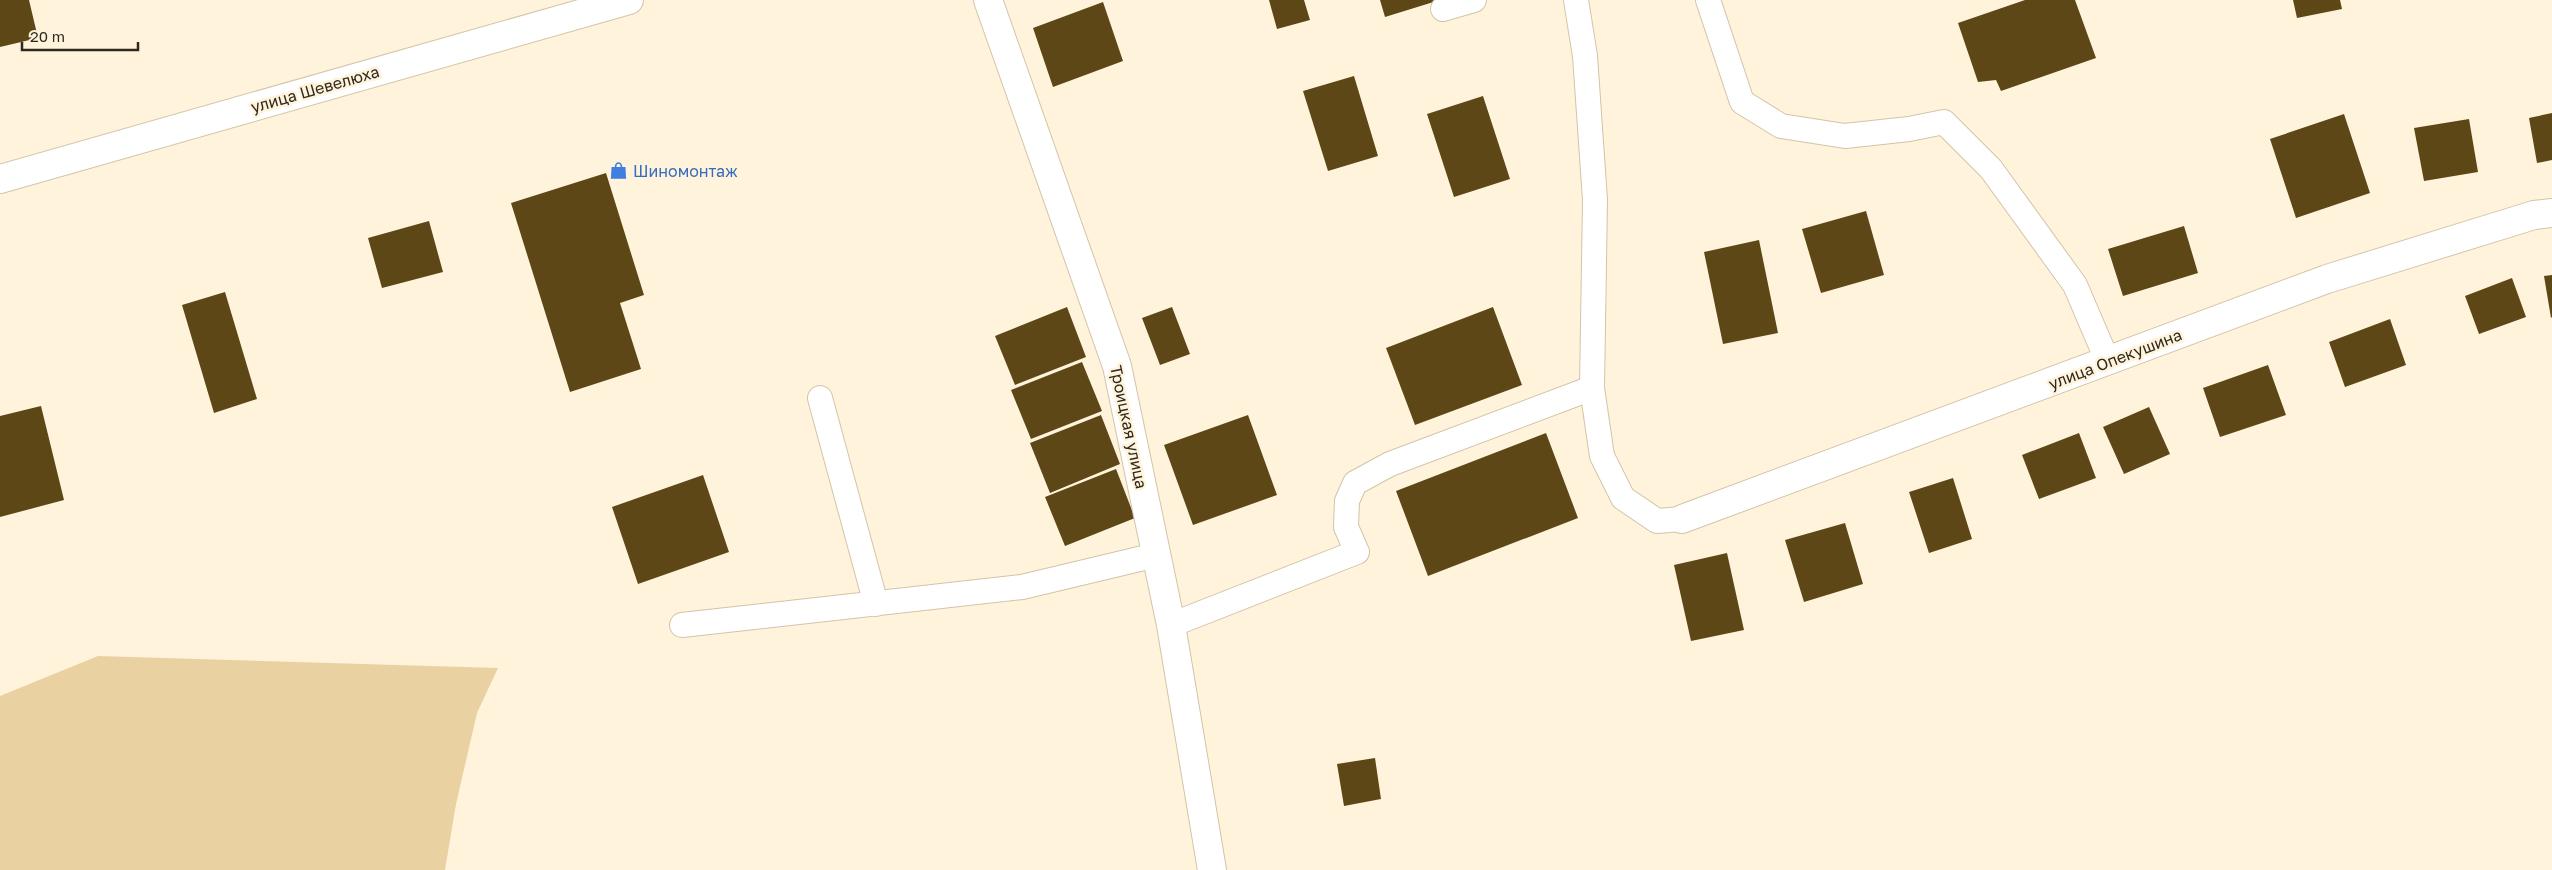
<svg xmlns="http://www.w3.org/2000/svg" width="2552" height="870" font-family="'Golos Text',sans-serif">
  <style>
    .green { fill: #ead1a2 }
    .building { fill: #5d4716 }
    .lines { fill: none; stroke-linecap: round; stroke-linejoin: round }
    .lane-casing { stroke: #d3c4a9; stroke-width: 26 }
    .street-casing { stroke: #d3c4a9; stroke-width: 30 }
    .primary-casing { stroke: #d3c4a9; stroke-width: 30 }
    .lane { stroke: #fff; stroke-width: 24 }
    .street { stroke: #fff; stroke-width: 28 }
    .primary { stroke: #fff; stroke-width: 28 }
    .labels { text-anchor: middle; stroke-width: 5; stroke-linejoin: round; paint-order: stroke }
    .street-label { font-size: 16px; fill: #2e291e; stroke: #fff3dc }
    .shop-label { font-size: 16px; fill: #366cbe; stroke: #fff3dc; text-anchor: start }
  </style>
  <rect width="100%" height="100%" fill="#fff3dc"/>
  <!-- green -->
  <path class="green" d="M98,656L498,668L477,713L456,804L445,870H0V696Z"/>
  <!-- building -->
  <path class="building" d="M0,0H29L38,38L0,47Z
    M1269,0H1304L1310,20L1277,29Z
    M1380,0H1440L1385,17Z
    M2025,0H2075L2096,58L2001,91L1996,80L1978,82L1958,23Z
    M2293,0H2340L2342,9L2297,18Z
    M1103,2L1123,61L1053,87L1033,28Z
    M1354,76L1378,156L1328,171L1303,91Z
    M1483,96L1510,179L1454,197L1427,114Z
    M2552,113V160L2537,163L2529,118Z
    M2344,114L2370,193L2296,218L2270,139Z
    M2469,119L2478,172L2424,181L2414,128Z
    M606,173L644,295L620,303L641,369L570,392L511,203Z
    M1866,211L1884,275L1821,293L1802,229Z
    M429,221L443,272L382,288L368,238Z
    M2184,226L2198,273L2123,296L2108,249Z
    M1759,240L1778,333L1723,344L1704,252Z
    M2552,275V317L2551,318L2544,276Z
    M2512,278L2526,317L2479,334L2465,296Z
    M225,292L257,399L214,413L182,305Z
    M1067,307L1086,357L1015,385L995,336Z
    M1172,307L1190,354L1160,365L1142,318Z
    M1493,307L1522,385L1415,425L1386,348Z
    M2390,319L2406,365L2345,387L2329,342Z
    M1082,362L1102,411L1031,439L1011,390Z
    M2268,365L2286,415L2220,437L2203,388Z
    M41,406L64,500L0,517V416Z
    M2149,407L2170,454L2124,474L2103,427Z
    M1101,415L1120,464L1050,493L1030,443Z
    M1248,415L1277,495L1193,525L1164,445Z
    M1546,433L1578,518L1428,576L1396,491Z
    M2079,433L2096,478L2039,499L2022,455Z
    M1116,469L1135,518L1065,546L1045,497Z
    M703,475L729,552L638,584L612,507Z
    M1953,478L1972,539L1929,553L1909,492Z
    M1845,523L1863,584L1804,602L1785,540Z
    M1727,553L1744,630L1691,641L1674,565Z
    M1375,758L1381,799L1344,806L1337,764Z"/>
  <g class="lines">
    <defs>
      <path id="lane" d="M1576,0L1585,56L1595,200L1592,388L1602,456L1623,498L1657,521L1682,519
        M1708,0L1742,102L1781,126L1845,136L1909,129L1944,122L1991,169L2075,285L2108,362
        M1443,9L1474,0
        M820,398L876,604
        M682,625L1022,587L1156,555
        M1171,625L1357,552L1346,527L1347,501L1355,483L1390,464L1592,388"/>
      <path id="street" d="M988,0L1117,366L1171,625L1212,870
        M1682,519L2327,279L2534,215L2552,213"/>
      <path id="primary" d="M0,179L629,0"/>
    </defs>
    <!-- lane casing -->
    <use href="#lane" class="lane-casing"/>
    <!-- street casing -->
    <use href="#street" class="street-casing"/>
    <!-- primary casing -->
    <use href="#primary" class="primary-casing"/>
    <!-- lane -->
    <use href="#lane" class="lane"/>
    <!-- street -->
    <use href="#street" class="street"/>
    <!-- primary -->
    <use href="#primary" class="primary"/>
  </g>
  <!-- icons -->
  <defs>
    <symbol id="shop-bare" viewBox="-9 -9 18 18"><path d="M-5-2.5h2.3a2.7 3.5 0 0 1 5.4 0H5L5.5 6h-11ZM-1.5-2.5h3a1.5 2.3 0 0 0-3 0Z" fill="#3f7fe0" stroke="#fff3dc" stroke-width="2.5" paint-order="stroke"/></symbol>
  </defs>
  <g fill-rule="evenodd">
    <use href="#shop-bare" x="606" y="158" width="25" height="25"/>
  </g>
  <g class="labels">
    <!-- street labels -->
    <g class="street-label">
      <text transform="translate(315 89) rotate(-16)" y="6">улица Шевелюха</text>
      <text transform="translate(2115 359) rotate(-21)" y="6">улица Опекушина</text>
      <text transform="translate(1129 427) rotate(78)" y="6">Троицкая улица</text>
    </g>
    <!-- shop labels -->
    <g class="shop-label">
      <text x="633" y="177">Шиномонтаж</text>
    </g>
  </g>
  <!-- scale -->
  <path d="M22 42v8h116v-8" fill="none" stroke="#2e291e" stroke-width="2.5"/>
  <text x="30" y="42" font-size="15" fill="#2e291e" stroke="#fff3dc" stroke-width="4" paint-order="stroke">20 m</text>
</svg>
